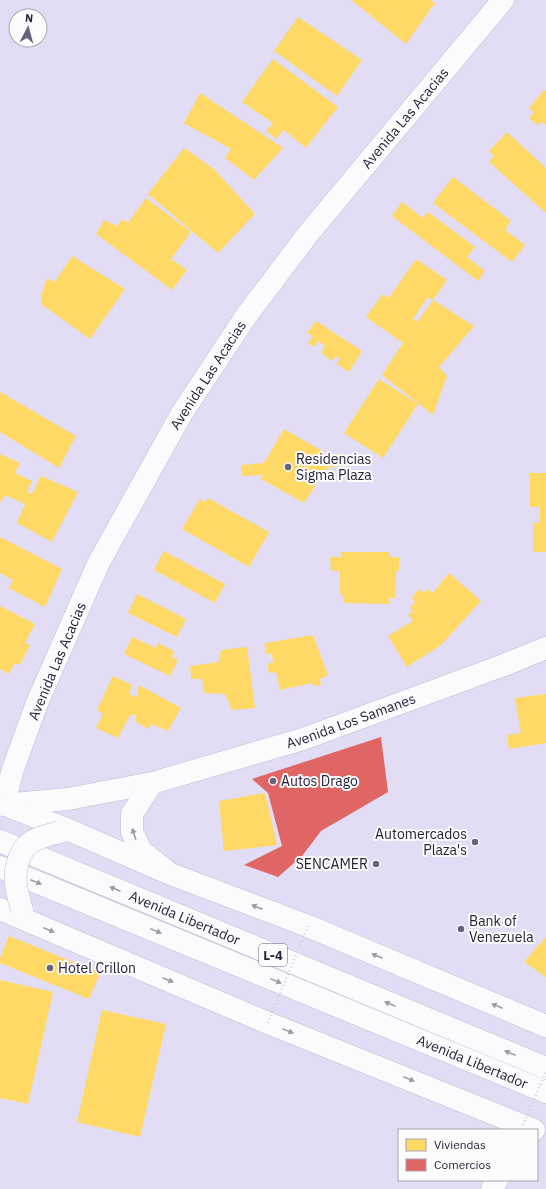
<svg xmlns="http://www.w3.org/2000/svg" width="546" height="1189" font-family="'IBM Plex Sans',sans-serif">
  <style>
    .homes { fill: #ffd966; fill-rule: evenodd }
    .shops { fill: #e06666 }
    .lines { fill: none; stroke-linecap: round; stroke-linejoin: round }
    .minor-casing { stroke: #c0bbd2; stroke-width: 23 }
    .major-casing { stroke: #c0bbd2; stroke-width: 23 }
    .minor { stroke: #fbfafd; stroke-width: 22 }
    .major { stroke: #fbfafd; stroke-width: 22 }
    .major-bridge-casing { stroke: #c0bbd2; stroke-width: 23; stroke-linecap: butt }
    .path-bridge { stroke: #d1cfd7; stroke-width: 2.5; stroke-dasharray: 1 3; stroke-linecap: butt }
    .major-bridge { stroke: #fbfafd; stroke-width: 22 }
    .oneway { fill: #9c98a5 }
    .poi-dot { fill: #68637b; stroke: #fcfcfc; stroke-width: 1.5 }
    .labels { text-anchor: middle; stroke-width: 4; stroke-linejoin: round; paint-order: stroke }
    .shield { fill: #fcfcfc; stroke: #676374; stroke-width: 1 }
    .shield-label { font-size: 13px; font-weight: bold; fill: #27213a }
    .street-label { font-size: 14px; fill: #27213a; stroke: #fcfcfc }
    .poi-label { font-size: 14px; fill: #27213a; stroke: #fcfcfc; text-anchor: start }
  </style>
  <rect width="100%" height="100%" fill="#e2ddf4"/>
  <!-- homes -->
  <path class="homes" d="M351,0H431L435,3L406,44Z
    M298,17L362,60L337,96L274,51Z
    M273,59L338,107L306,148L284,130L276,139L266,131L273,123L242,102Z
    M544,90L546,91V125L542,122L537,125L529,118L534,112L529,108Z
    M200,93L283,148L254,180L225,158L231,149L184,123Z
    M507,132L546,168V213L489,162L494,156L489,151Z
    M184,148L214,169L255,214L218,253L148,194Z
    M453,177L511,221L505,230L525,245L512,262L433,203Z
    M146,198L191,232L171,259L187,270L172,290L96,234L104,220L117,226L122,219L128,223Z
    M402,202L423,218L428,212L475,247L467,257L485,271L478,281L392,216Z
    M72,256L125,289L90,339L41,304L42,293L47,278L55,282Z
    M416,259L447,280L433,300L474,326L439,367L447,376L433,415L382,375L403,343L366,317L383,294L389,298ZM428,297L433,300L417,322L413,319Z
    M316,321L362,351L349,372L337,364L340,359L336,356L332,361L321,353L325,346L318,341L314,347L308,343L313,336L307,333Z
    M379,379L418,404L383,458L344,433Z
    M0,392L76,436L59,468L0,432Z
    M284,429L324,452V456L342,453L344,465L327,468L304,503L261,479L263,475L242,476L241,465L264,463Z
    M0,454L20,463L15,473L32,481L27,492L32,494L41,476L78,492L52,542L17,523L25,504L5,495L0,503Z
    M530,473H546V552H533V523H540V507H530Z
    M208,498L269,532L249,567L182,529L200,499L206,502Z
    M0,537L62,569L45,607L9,588L13,580L0,573Z
    M164,551L225,584L215,603L154,570Z
    M341,552H390V557H399V571H396L395,598H389V604L343,603V595L340,594V571H331L330,557H341Z
    M449,573L481,601L441,645L407,667L388,636L413,621L408,614L413,612L410,607L415,603L412,597L419,589L424,593L428,589L433,593Z
    M137,594L186,619L177,637L128,613Z
    M0,606L35,624L25,643L30,645L20,665L15,663L9,674L0,669Z
    M313,635L328,675L320,679L321,685L314,686L312,683L280,690L276,672L269,673L267,664L273,662L272,653L266,654L265,643Z
    M132,637L156,648L158,643L174,651L172,657L178,660L170,676L124,654Z
    M247,647L255,708L232,710L225,694L204,693L202,679H191L190,666L219,662L221,650Z
    M113,676L132,685L129,694L137,697L139,685L181,708L168,731L151,724L149,729L136,722V715H130L118,738L96,728L103,714L97,710Z
    M546,694V743L509,749L507,735L521,733L515,698Z
    M265,793L277,845L224,851L219,801Z
    M9,936L100,973L89,999L0,963V958Z
    M546,937V977L524,962Z
    M0,980L53,992L28,1104L0,1098Z
    M102,1010L166,1024L140,1137L77,1122Z"/>
  <!-- shops -->
  <path class="shops" d="M381,737L388,792L321,831L302,856L278,877L244,865L282,846L268,793L252,779Z"/>
  <g class="lines">
    <defs>
      <g id="minor">
        <path id="s1" d="M503,0L308,234L246,316L182,413L99,562L37,703L13,769L3,805L68,799L152,783L303,739L504,665L546,648"/>
        <path d="M152,783L132,814V832L141,851L164,869"/>
        <path d="M492,1189L497,1180"/>
      </g>
      <g id="major">
        <path d="M0,803L69,830L168,873L308,926L546,1026"/>
        <path id="s2" d="M0,841L546,1068"/>
        <path id="s3" d="M0,867L546,1092"/>
        <path d="M0,909L268,1023L534,1130"/>
      </g>
    </defs>
    <!-- minor casing -->
    <use href="#minor" class="minor-casing"/>
    <!-- major casing -->
    <use href="#major" class="major-casing"/>
    <!-- minor -->
    <use href="#minor" class="minor"/>
    <!-- major -->
    <use href="#major" class="major"/>
    <defs>
      <path id="major-bridge" d="M22,910C17,892 12,878 19,859C21,853 25,846 30,843C37,837 50,835 59,832"/>
    </defs>
    <!-- major-bridge casing -->
    <use href="#major-bridge" class="major-bridge-casing"/>
    <!-- path-bridge -->
    <path class="path-bridge" d="M268,1023L308,926
      M523,1125L546,1072"/>
    <!-- major-bridge -->
    <use href="#major-bridge" class="major-bridge"/>
  </g>
  <!-- one-way arrows -->
  <defs><path id="oneway-solid" d="M-6-.8H1V-3.2L6.5 0L1 3.2V.8H-6Z"/></defs>
  <g class="oneway">
    <use href="#oneway-solid" transform="translate(134 834) rotate(-108)"/>
    <use href="#oneway-solid" transform="translate(36 882) rotate(22)"/>
    <use href="#oneway-solid" transform="translate(115 889) rotate(-157)"/>
    <use href="#oneway-solid" transform="translate(257 907) rotate(-159)"/>
    <use href="#oneway-solid" transform="translate(49 930) rotate(23)"/>
    <use href="#oneway-solid" transform="translate(156 931) rotate(22)"/>
    <use href="#oneway-solid" transform="translate(377 956) rotate(-157)"/>
    <use href="#oneway-solid" transform="translate(168 980) rotate(23)"/>
    <use href="#oneway-solid" transform="translate(276 981) rotate(22)"/>
    <use href="#oneway-solid" transform="translate(390 1004) rotate(-158)"/>
    <use href="#oneway-solid" transform="translate(497 1006) rotate(-157)"/>
    <use href="#oneway-solid" transform="translate(288 1031) rotate(22)"/>
    <use href="#oneway-solid" transform="translate(510 1053) rotate(-158)"/>
    <use href="#oneway-solid" transform="translate(409 1079) rotate(22)"/>
  </g>
  <!-- markers -->
  <g class="poi-dot">
    <circle cx="288" cy="467" r="4"/>
    <circle cx="273" cy="781" r="4"/>
    <circle cx="475" cy="842" r="4"/>
    <circle cx="376" cy="864" r="4"/>
    <circle cx="461" cy="929" r="4"/>
    <circle cx="50" cy="968" r="4"/>
  </g>
  <g class="labels">
    <!-- shield labels -->
    <rect class="shield" x="259" y="944" width="28" height="22" rx="3"/>
    <g class="shield-label">
      <text x="273" y="960">L-4</text>
    </g>
    <!-- street labels -->
    <g class="street-label">
      <text transform="translate(405 118) rotate(-50)" y="5">Avenida Las Acacias</text>
      <text transform="translate(208 375) rotate(-57)" y="5">Avenida Las Acacias</text>
      <text transform="translate(57 661) rotate(-67)" y="5">Avenida Las Acacias</text>
      <text dy="5" stroke="none"><textPath href="#s1" startOffset="1315">Avenida Los Samanes</textPath></text>
      <text dy="5" stroke="none"><textPath href="#s2" startOffset="200">Avenida Libertador</textPath></text>
      <text dy="5" stroke="none"><textPath href="#s3" startOffset="511">Avenida Libertador</textPath></text>
    </g>
    <!-- poi labels -->
    <g class="poi-label">
      <text x="296" y="464">Residencias<tspan x="296" dy="16">Sigma Plaza</tspan></text>
      <text x="281" y="786">Autos Drago</text>
      <text x="467" y="839" text-anchor="end">Automercados<tspan x="467" dy="16">Plaza's</tspan></text>
      <text x="368" y="869" text-anchor="end">SENCAMER</text>
      <text x="469" y="926">Bank of<tspan x="469" dy="16">Venezuela</tspan></text>
      <text x="58" y="973">Hotel Crillon</text>
    </g>
  </g>
  <!-- legend -->
  <rect x="398" y="1129" width="140" height="52" fill="#fcfcfc" stroke="#a7a4ae"/>
  <rect x="406" y="1139" width="20" height="12" fill="#ffd966" stroke="#a7a4ae"/>
  <text x="434" y="1149" font-size="12" fill="#27213a">Viviendas</text>
  <rect x="406" y="1159" width="20" height="12" fill="#e06666" stroke="#a7a4ae"/>
  <text x="434" y="1169" font-size="12" fill="#27213a">Comercios</text>
  <!-- north arrow -->
  <g transform="translate(28 28) rotate(6)"><circle r="19" fill="#fcfcfc" stroke="#a7a4ae"/>
  <path d="M0-3L7 15L0 10L-7 15Z" fill="#68637b"/>
  <text y="-6" font-size="11" font-weight="bold" text-anchor="middle" fill="#27213a">N</text>
  </g>
</svg>
